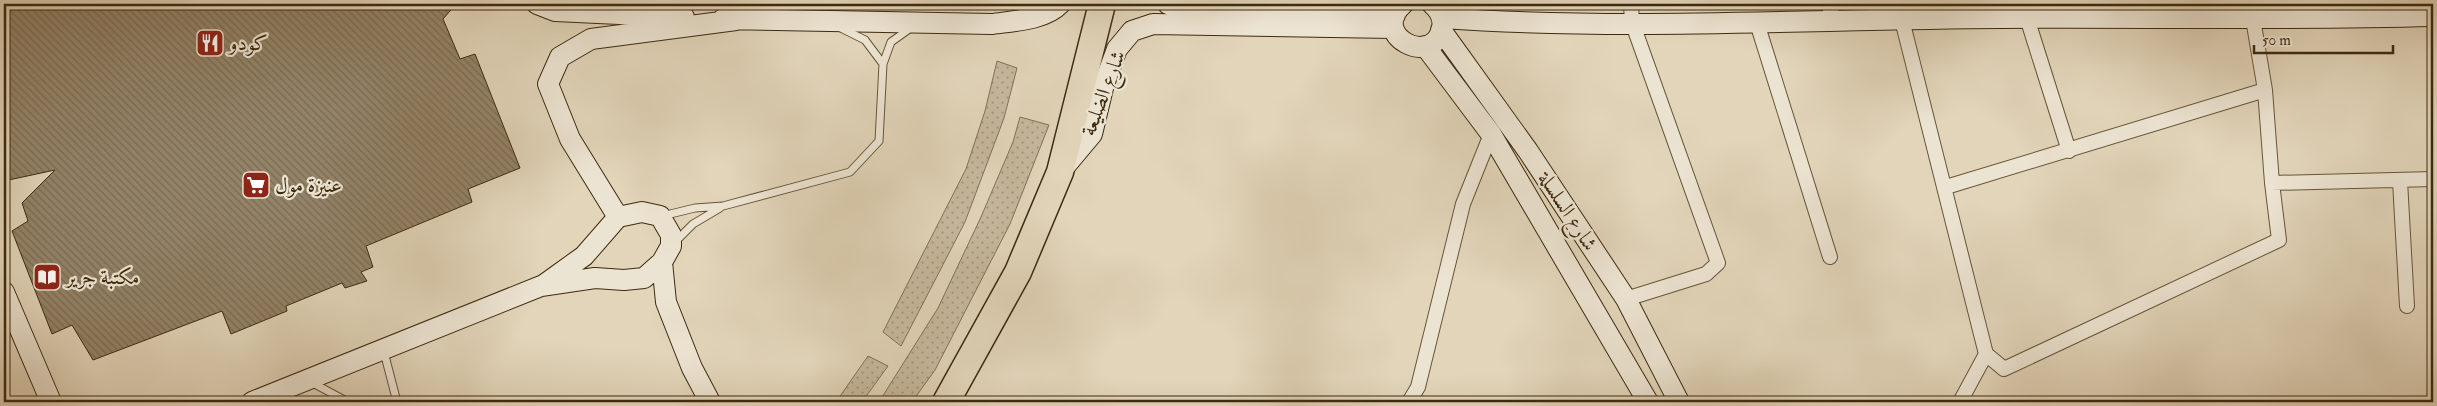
<svg xmlns="http://www.w3.org/2000/svg" width="2437" height="406" font-family="'IM FELL Double Pica',Amiri,serif">
  <style>
    .grass { fill: url(#grass-dots); stroke: #827156 }
    .building { fill: url(#building-back-hatch); stroke: #3d2a0f }
    .lines { fill: none; stroke-linecap: round; stroke-linejoin: round }
    .lane-casing { stroke: #66553a; stroke-width: 9 }
    .street-casing { stroke: #66553a; stroke-width: 16 }
    .secondary-casing { stroke: #3d2a0f; stroke-width: 22 }
    .highway-casing { stroke: #3d2a0f; stroke-width: 29 }
    .lane { stroke: #ece4d2; stroke-width: 7 }
    .street { stroke: #ece4d2; stroke-width: 14 }
    .secondary { stroke: #ece4d2; stroke-width: 20 }
    .highway { stroke: #e2d5ba; stroke-width: 26 }
    .labels { text-anchor: middle; stroke-width: 4.5; stroke-linejoin: round; paint-order: stroke }
    .poi-label { font-size: 21px; fill: #3d2a0f; stroke: #ece4d2; text-anchor: start }
    .street-label { font-size: 21px; fill: #3d2a0f; stroke: #ece4d2 }
  </style>
  <defs>
    <pattern id="grass-dots" width="8" height="8" patternUnits="userSpaceOnUse" patternTransform="scale(1.25)"><rect width="8" height="8" fill="#c6b89d"/><path d="M2 2h.1M6 6h.1" fill="none" stroke="#a2967e" stroke-width="1.8" stroke-linecap="round"/></pattern>
    <pattern id="building-back-hatch" width="6" height="6" patternUnits="userSpaceOnUse" patternTransform="scale(1.25)"><rect width="6" height="6" fill="#938368"/><path d="M-1 5l2 2M0 0l6 6M5-1l2 2" fill="none" stroke="#796b54"/></pattern>
  </defs>
  <rect width="100%" height="100%" fill="#e2d5ba"/>
  <filter id="stains"><feTurbulence type="fractalNoise" baseFrequency=".004" numOctaves="4"/><feColorMatrix values="0 0 0 0 .2 0 0 0 0 .09 0 0 0 0 .02 0 0 0 .5 -.17"/></filter>
  <radialGradient id="worn" r=".72"><stop offset=".6" stop-color="#630" stop-opacity="0"/><stop offset="1" stop-color="#630" stop-opacity=".3"/></radialGradient>
  <!-- grass -->
  <path class="grass" d="M997,61L1017,68L1004,118L965,222L901,346L883,332L966,169L985,111Z
    M1020,117L1049,125L1010,224L935,370L912,402H879L938,308L981,217L1013,142Z
    M868,356L888,366L862,402H836Z"/>
  <!-- building -->
  <path class="building" d="M4,4H456L443,19L460,59L475,54L520,168L468,189L472,202L366,246L373,267L361,272L367,281L345,288L342,283L286,306L287,311L231,334L222,311L93,360L72,325L52,334L12,231L28,221L22,203L55,170L4,181Z"/>
  <g class="lines">
    <defs>
      <path id="lane" d="M841,28L865,40L883,64
        M662,216L695,208L723,206L850,172L879,141L883,64L891,42L912,27
        M675,242L693,224L720,208
        M384,352L397,402
        M311,382L348,402"/>
      <path id="street" d="M1828,4L1835,21
        M2027,18L2069,151
        M2253,19L2265,90L2272,183
        M1902,20L1986,354L2004,369L2279,240L2272,183L2433,179
        M1757,23L1830,257
        M2400,181L2407,306
        M1946,187L2265,90
        M1626,299L1706,274L1718,263L1632,22L1631,4
        M1409,402L1418,387L1463,204L1491,134
        M1960,402L1986,354"/>
      <path id="secondary" d="M537,4L555,11L684,17
        M1168,4L1179,7L1329,8L1395,15
        M1403,4C1368,35 1433,69 1442,28C1444,19 1439,10 1432,4
        M1442,18C1627,31 1814,19 2000,18C2144,17 2289,20 2433,16
        M723,19L992,24C1013,21 1045,20 1060,4
        M1441,30L1528,151L1626,299L1679,402
        M1425,46L1491,134L1648,402
        M1061,171L1092,134L1104,84L1117,49L1132,31L1153,24L1393,28
        M662,262L666,302L692,368L710,402
        M545,284L584,256L618,217
        M4,292L51,402
        M252,402L541,286L595,278L624,280L644,278L662,262L671,246V235L660,216L642,212L618,217L570,139L548,84L560,57L591,39L736,20"/>
      <path id="highway" d="M946,402L1018,272L1060,172L1102,4"/>
    </defs>
    <!-- lane casing -->
    <use href="#lane" class="lane-casing"/>
    <!-- street casing -->
    <use href="#street" class="street-casing"/>
    <!-- secondary casing -->
    <use href="#secondary" class="secondary-casing"/>
    <!-- highway casing -->
    <use href="#highway" class="highway-casing"/>
    <!-- lane -->
    <use href="#lane" class="lane"/>
    <!-- street -->
    <use href="#street" class="street"/>
    <!-- secondary -->
    <use href="#secondary" class="secondary"/>
    <!-- highway -->
    <use href="#highway" class="highway"/>
  </g>
  <!-- icons -->
  <defs>
    <symbol id="restaurant-square" viewBox="-11 -11 22 22"><rect x="-9" y="-9" width="18" height="18" rx="4" fill="#8f2418" stroke="#ece4d2"/><path d="M-5-6h1v4h1v-4h1v4h1v-4h1v5L-1.5 .5V6h-2V.5L-5-1ZM5-6V6H3V1.5H1.5Q1.5-4 5-6Z" fill="#fff"/></symbol>
    <symbol id="supermarket-square" viewBox="-11 -11 22 22"><rect x="-9" y="-9" width="18" height="18" rx="4" fill="#8f2418" stroke="#ece4d2"/><path d="M-6-5.5h2.5l.6 2H6L4.5 2H-2.5L-4.4-4H-6ZM-1.5 3.2a1.3 1.3 0 1 0 .1 0ZM3 3.2a1.3 1.3 0 1 0 .1 0Z" fill="#fff"/></symbol>
    <symbol id="library-square" viewBox="-11 -11 22 22"><rect x="-9" y="-9" width="18" height="18" rx="4" fill="#8f2418" stroke="#ece4d2"/><path d="M-6-4Q-3-5.5-.7-3.5V5Q-3 3-6 4ZM6-4Q3-5.5 .7-3.5V5Q3 3 6 4Z" fill="#fff"/></symbol>
  </defs>
  <g fill-rule="evenodd">
    <use href="#restaurant-square" x="194" y="27" width="32" height="32"/>
    <use href="#supermarket-square" x="240" y="169" width="32" height="32"/>
    <use href="#library-square" x="31" y="261" width="32" height="32"/>
  </g>
  <g class="labels">
    <!-- poi labels -->
    <g class="poi-label">
      <text x="229" y="50">كودو</text>
      <text x="275" y="192">عنيزة مول</text>
      <text x="66" y="284">مكتبة جرير</text>
    </g>
    <!-- street labels -->
    <g class="street-label">
      <text transform="translate(1103 93) rotate(-69)" y="7">شارع الضليعة</text>
      <text transform="translate(1568 211) rotate(57)" y="7">شارع السلسلة</text>
    </g>
  </g>
  <!-- margin -->
  <rect width="2437" height="406" fill="none" stroke="#e2d5ba" stroke-width="20"/>
  <rect x="5" y="5" width="2427" height="396" fill="none" stroke="#3d2a0f" stroke-width="2.5"/>
  <rect x="10" y="10" width="2417" height="386" fill="none" stroke="#3d2a0f"/>
  <!-- scale -->
  <path d="M2254 45v8h139v-8" fill="none" stroke="#3d2a0f" stroke-width="2.5"/>
  <text x="2262" y="45" font-size="15" fill="#3d2a0f" stroke="#ece4d2" stroke-width="4" paint-order="stroke">50 m</text>
  <rect width="100%" height="100%" filter="url(#stains)"/>
  <rect width="100%" height="100%" fill="url(#worn)"/>
</svg>
